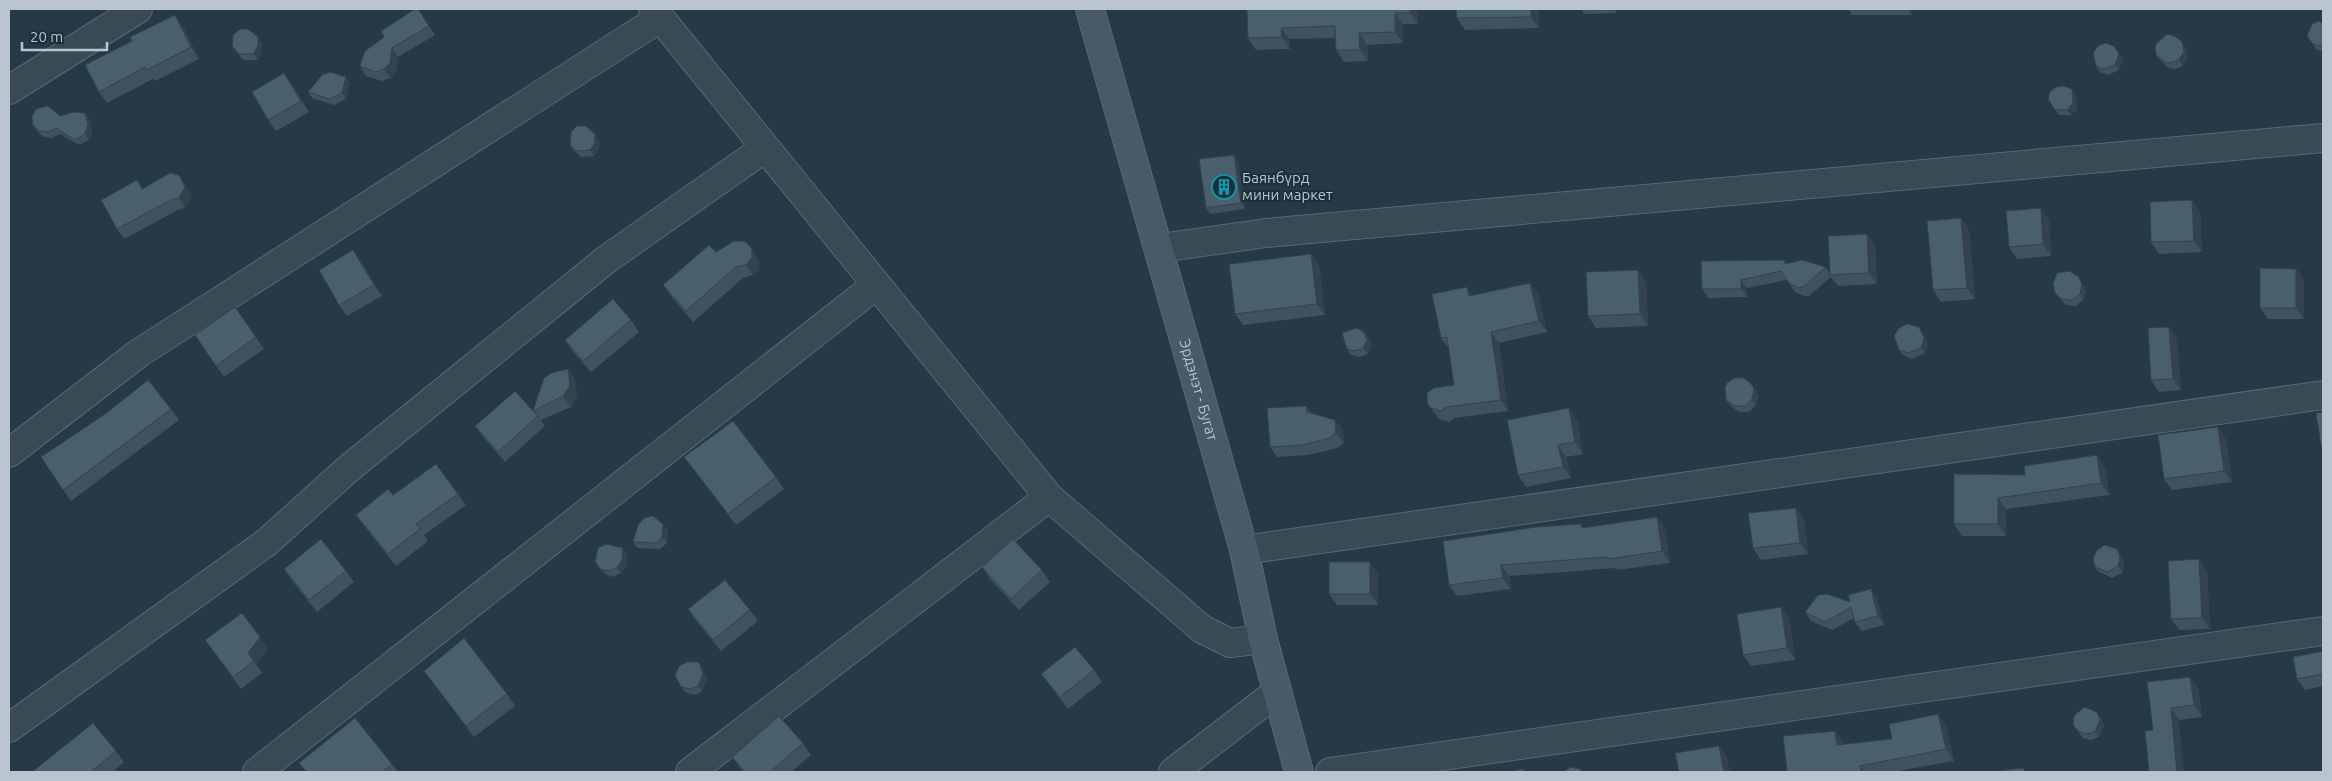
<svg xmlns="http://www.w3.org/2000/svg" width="2332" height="781" font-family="Ubuntu,sans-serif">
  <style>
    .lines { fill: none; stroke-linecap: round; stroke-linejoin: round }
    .street-casing { stroke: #596872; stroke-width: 30 }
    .secondary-casing { stroke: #596872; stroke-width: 30 }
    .street { stroke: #3a4a55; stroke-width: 28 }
    .secondary { stroke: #485a68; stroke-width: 28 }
    .wall { fill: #3f525d }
    .shaded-wall { fill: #33424c }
    .building { fill: #495f6c; stroke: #33424c }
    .labels { text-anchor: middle; stroke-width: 4; stroke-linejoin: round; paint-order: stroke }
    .poi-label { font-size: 15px; fill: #b8c5ce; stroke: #1e2f3b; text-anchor: start }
    .street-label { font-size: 15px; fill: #b8c5ce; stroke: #1e2f3b }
  </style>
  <rect width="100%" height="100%" fill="#253946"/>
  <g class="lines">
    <defs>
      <path id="street" d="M653,9L1049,497L1202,629L1230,643L1263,639
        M9,90L138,9
        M1160,248L1266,233L2323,138
        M9,453L139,353L660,18
        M1244,550L2323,395
        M9,728L267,542L348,469L607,259L765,148
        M257,772L876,285
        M690,772L1049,497
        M1173,772L1277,692
        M1330,772L2323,631"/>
      <g id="secondary">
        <path id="s1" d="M1090,9L1244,550L1263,639L1299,772"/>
      </g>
    </defs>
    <!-- street casing -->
    <use href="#street" class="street-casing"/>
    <!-- secondary casing -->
    <use href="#secondary" class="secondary-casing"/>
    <!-- street -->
    <use href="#street" class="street"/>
    <!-- secondary -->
    <use href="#secondary" class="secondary"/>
  </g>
  <!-- wall -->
  <path class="wall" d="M418,9L435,35L398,57L396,72L391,78L382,81L366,76L360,66L384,37Z
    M1247,9H1418V24H1403V43L1367,45L1368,61L1344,62L1336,50V38L1289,39L1290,49L1256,50L1248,38Z
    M1539,9V28L1465,30L1457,18Z
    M1581,9H1616V13L1584,14Z
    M1848,9H1912V15H1852Z
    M2323,24V51L2317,50L2307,36Z
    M183,26L199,59L155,81L153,79L107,103L99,92Z
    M262,43V52L258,60H243L232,46Z
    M2114,46L2123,60L2119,70L2108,75L2100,72L2096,66Z
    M2186,48L2188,57L2183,66L2174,69L2169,68L2162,62L2157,56Z
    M350,83L346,99L334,105L312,98L308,92Z
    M292,84L309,112L276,131L268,120Z
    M2076,95L2077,109L2071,115H2059L2048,99Z
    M85,113L89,119L92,131L89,140L81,144H77L60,134L52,138L43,137L37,131L33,125L60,116Z
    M600,140L599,149L594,156L581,157L574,151L570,145Z
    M1238,161L1245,209L1210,214L1206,208Z
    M137,180L143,189L185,185L192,197L185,208L178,210L124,239L117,229Z
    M2192,200L2200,212L2202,252L2159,254L2151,242Z
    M1961,218L1969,230L1975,299L1941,302L1933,290Z
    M2049,220L2051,256L2017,259L2009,247Z
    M1867,234L1875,246L1877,284L1838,286L1831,277L1809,296H1804L1795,292L1787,280L1747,288V297L1708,298L1702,289L1784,260L1787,263L1826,267L1829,272Z
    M353,250L361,261L382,296L347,316L339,305Z
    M1311,254L1319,265L1325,315L1243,325L1235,314Z
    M759,260V269L753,275L743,278L693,322L670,295L663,285Z
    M2296,269L2304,280V319H2268L2260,308Z
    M2078,276L2086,290L2084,299L2076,306L2066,305L2059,298L2055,293Z
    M1646,281L1648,326L1596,328L1588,316Z
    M1538,294L1547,332L1499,343L1508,411L1454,418L1449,422L1439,419L1427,403L1454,385L1449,349L1441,338L1473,295Z
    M235,307L264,349L224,377L195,335Z
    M631,320L639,332L591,372L573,352L565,340Z
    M1919,327L1923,333L1928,344L1925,353L1912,359L1903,355L1899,350Z
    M2169,327L2177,338L2181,390L2159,392L2151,380Z
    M1364,332L1369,338L1371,345L1368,354L1359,357L1351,355L1347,349Z
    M568,369L575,379L577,396L571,407L541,420L545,426L505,462L482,436L475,426L533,411Z
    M1752,385L1756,390L1758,395L1756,405L1749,412H1739L1731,406L1726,400Z
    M1306,406L1312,413L1335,420L1343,430L1344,443L1337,448L1309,455L1277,457L1270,447Z
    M171,409L179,420L71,501L41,457L105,414Z
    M1577,420L1583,454L1566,457L1571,478L1526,487L1518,475Z
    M2226,439L2232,482L2172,490L2164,479Z
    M2097,455L2105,467L2109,495L2006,509V536H1962L1954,524L2025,475Z
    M684,457L776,477L784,489L736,525Z
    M458,494L466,505L424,535L428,541L396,566L364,526L356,515L393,495Z
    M1796,508L1804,519L1808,554L1761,560L1753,548Z
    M1584,527L1665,528L1670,563L1617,570L1616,568L1509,576L1511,589L1457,596L1449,585Z
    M668,530L667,543L660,549L637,548L633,542Z
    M623,548L627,554L626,566L621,573L613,577L605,574L595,561Z
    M2117,549L2121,555L2124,563L2123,572L2112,578L2099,572L2095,567Z
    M982,567L1042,570L1050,582L1019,610L990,579Z
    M284,569L346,571L354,582L317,612L292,581Z
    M2207,571L2210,629L2179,630L2171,619Z
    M1378,573V605H1337L1329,594Z
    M1877,598L1884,625L1862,631L1855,622L1854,618L1832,630L1811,621L1805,612L1850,602Z
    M1781,607L1789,618L1795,660L1751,666L1743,655Z
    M688,609L750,610L758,621L721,651L696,621Z
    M268,649L256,664L262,673L241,689L213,651Z
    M2323,651V686L2305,690L2297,679Z
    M703,668L707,680L702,692L694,695L685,692L681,687Z
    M1094,670L1102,682L1068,709L1041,674Z
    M424,671L507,694L515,706L474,737Z
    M2147,682L2198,688L2202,717L2179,720Z
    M2097,712L2101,718L2104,726L2099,737L2091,740L2083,738L2073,725Z
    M1938,714L1946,726L1954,761L1893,772H1787L1835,731L1843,742L1844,744L1892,739Z
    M803,743L811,755L791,772H743L732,757Z
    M116,751L124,762L113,772H32Z
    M299,763L392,764L398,772H306Z"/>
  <!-- shaded-wall -->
  <path class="shaded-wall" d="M1410,9H1418V24L1410,13Z
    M1531,9H1539V28L1531,17Z
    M1908,9H1912V15Z
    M1395,13L1403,24V43L1395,32Z
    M175,15L183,26L199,59L191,47Z
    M1281,28L1289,39L1290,49L1282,37Z
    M1359,33L1367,45L1368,61L1360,50Z
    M258,37L262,43V52L258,60L253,54Z
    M2182,42L2186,48L2188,57L2183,66L2179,60Z
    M392,48L398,57L396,72L391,78L384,69Z
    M2119,54L2123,60L2119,70L2115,65Z
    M284,73L292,84L309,112L301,101Z
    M346,77L350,83L346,99L342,93Z
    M2072,89L2076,95L2077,109L2071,115L2067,110Z
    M85,113L89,119L92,131L89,140L85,134Z
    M595,134L600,140L599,149L594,156L590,150Z
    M1234,155L1238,161L1245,209L1241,203Z
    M179,175L185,185L192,197L185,208L179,198Z
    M2192,200L2200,212L2202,252L2194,241Z
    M2041,208L2049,220L2051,256L2043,244Z
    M1961,218L1969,230L1975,299L1967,288Z
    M1867,234L1875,246L1877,284L1869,273Z
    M752,249L759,260V269L753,275L746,265Z
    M353,250L361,261L382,296L374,285Z
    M1311,254L1319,265L1325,315L1317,304Z
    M2296,269L2304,280V319L2296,308Z
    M1638,270L1646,281L1648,326L1640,314Z
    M2078,276L2086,290L2084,299L2080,294Z
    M1741,280L1747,288V297L1741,289Z
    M1530,283L1538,294L1547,332L1539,321Z
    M1467,287L1475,298L1469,296Z
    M1919,327L1923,333L1928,344L1925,353L1921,348Z
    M2169,327L2177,338L2181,390L2173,379Z
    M1364,332L1369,338L1371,345L1368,354L1363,348Z
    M1491,332L1499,343L1508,411L1501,400Z
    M568,369L575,379L577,396L571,407L563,396Z
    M1752,385L1756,390L1758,395L1756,405L1752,399Z
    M1306,406L1314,416L1307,412Z
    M1569,408L1577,420L1583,454L1575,442Z
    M1335,420L1343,430L1344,443L1336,433Z
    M2218,427L2226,439L2232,482L2224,471Z
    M1558,445L1566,457L1571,478L1563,467Z
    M2097,455L2105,467L2109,495L2101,483Z
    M1998,498L2006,509V536L1998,524Z
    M1796,508L1804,519L1808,554L1800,543Z
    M1657,517L1665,528L1670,563L1662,551Z
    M663,524L668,530L667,543L662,537Z
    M623,548L627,554L626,566L621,573L617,568Z
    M2117,549L2121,555L2124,563L2123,572L2118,566Z
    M2199,559L2207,571L2210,629L2202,618Z
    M1370,562L1378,573V605L1370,594Z
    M1501,565L1509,576L1511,589L1503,578Z
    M1871,589L1877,598L1884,625L1878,616Z
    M1781,607L1789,618L1795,660L1787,648Z
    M260,637L268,649L256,664L248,653Z
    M699,662L703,668L707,680L702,692L698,686Z
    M2190,677L2198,688L2202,717L2194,705Z
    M2171,708L2179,720L2184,772H2177Z
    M2097,712L2101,718L2104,726L2099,737L2095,732Z
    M1938,714L1946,726L1954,761L1946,749Z
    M1835,731L1843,742L1845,756L1837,745Z
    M1719,746L1727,757L1730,772H1724Z
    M1860,766L1865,772H1861Z"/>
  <!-- building -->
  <path class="building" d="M415,9H418L429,26L392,48L390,63L384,69L375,72L360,66L365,51L384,37L381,31Z
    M1247,9H1410V13H1395V32L1359,33L1360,50H1336L1335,26L1281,28L1282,37L1248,38Z
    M1456,9H1531V17L1457,18Z
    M175,15L191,47L147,70L145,67L99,92L85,65L132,41L130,37Z
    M2319,21L2323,24V45L2321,46L2313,44L2307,36L2312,24Z
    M240,29H248L258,37V46L253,54H239L232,46L233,35Z
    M2167,34L2175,36L2182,42L2184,51L2179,60L2170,63L2165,62L2157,56L2155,50L2156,44Z
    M2106,43L2114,46L2119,54L2115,65L2104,69L2096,66L2093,53L2098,46Z
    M330,72L346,77L342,93L330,99L308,92L322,75Z
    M284,73L301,101L268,120L252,92Z
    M2064,86L2072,89L2073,103L2067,110H2055L2048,99L2050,92L2056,87Z
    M48,106L60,116L73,112L85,113L88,125L85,134L77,139H73L56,128L48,132L39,131L33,125L32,117L36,109Z
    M577,126H586L595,134V143L590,150L577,151L570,145L571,132Z
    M1234,155L1241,203L1206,208L1199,159Z
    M170,173L179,175L185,187L179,198L171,200L117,229L101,200L137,180L142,189Z
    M2192,200L2194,241L2151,242L2150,202Z
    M2041,208L2043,244L2009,247L2006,211Z
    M1961,218L1967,288L1933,290L1927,221Z
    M1867,234L1869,273L1830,275L1828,236Z
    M734,241H742L746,242L752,249V258L746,265L736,267L686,311L663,285L709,245L716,252Z
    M353,250L374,285L339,305L319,270Z
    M1311,254L1317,304L1235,314L1229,264Z
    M1784,260L1785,264L1802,260L1826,267L1803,287L1798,288L1789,283L1781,271L1741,280V289H1702L1701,261Z
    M2260,268L2296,269V308H2260Z
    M1638,270L1640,314L1588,316L1586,272Z
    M2069,271L2078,276L2082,284L2080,294L2072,300L2062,299L2055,293L2053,284L2057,273Z
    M1530,283L1539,321L1491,332L1501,400L1446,407L1441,411L1431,408L1427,403V393L1434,388L1454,385L1447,337L1441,338L1432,294L1467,287L1469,296Z
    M613,299L631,320L583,361L565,340Z
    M235,307L256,337L216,366L195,335Z
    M1907,324L1919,327L1924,338L1921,348L1908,353L1899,350L1894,336L1899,328Z
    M2169,327L2173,379L2151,380L2148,328Z
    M1356,328L1364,332L1367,340L1363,348L1355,351L1347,349L1342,333Z
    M568,369L570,386L563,396L533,411L538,416L498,452L475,426L515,391L533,411L544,378L551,373Z
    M1734,378H1744L1752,385L1754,389L1752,399L1745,406H1735L1726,400L1725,387L1727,383Z
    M148,380L171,409L63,490L41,457L105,414Z
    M1306,406L1307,412L1335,420L1336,433L1330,438L1302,445L1270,447L1267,408Z
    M1569,408L1575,442L1558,445L1563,467L1518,475L1507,420Z
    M2323,412V446H2321L2316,413Z
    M733,421L776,477L728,514L684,457Z
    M2218,427L2224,471L2164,479L2158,435Z
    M2097,455L2101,483L1998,498V524H1954V474L2025,475L2024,466Z
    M436,464L458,494L416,524L420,529L388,554L356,515L388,489L393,495Z
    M1796,508L1800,543L1753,548L1748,513Z
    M653,516L663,524L662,537L656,543L633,542L638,525L644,518Z
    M1657,517L1662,551L1609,559L1608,557L1501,565L1503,578L1449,585L1443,541L1536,527L1581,524L1582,528Z
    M321,539L346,571L309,600L284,569Z
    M1013,539L1042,570L1011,599L982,567Z
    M606,544L623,548L622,560L617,568L609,571L600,569L595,561L598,548Z
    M2105,545L2117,549L2120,557L2118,566L2108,572L2095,567L2093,558L2097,550Z
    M2199,559L2202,618L2171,619L2168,561Z
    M1329,562H1370V594H1329Z
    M725,580L750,610L713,640L688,609Z
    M1871,589L1878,616L1855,622L1851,607L1825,622L1805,612L1818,595L1827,594L1850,602L1848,595Z
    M1781,607L1787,648L1743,655L1737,614Z
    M242,613L260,637L248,653L254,661L233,677L205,640Z
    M464,638L507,694L466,726L424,671Z
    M1075,647L1094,670L1060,697L1041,674Z
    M2323,651V674L2297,679L2293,657Z
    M687,662H699L703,674L698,686L690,689L681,687L675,675L679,666Z
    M2190,677L2194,705L2171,708L2177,772H2149L2145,731L2153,730L2147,682Z
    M2084,707L2097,712L2100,720L2095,732L2087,734L2079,732L2073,725L2074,716Z
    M1938,714L1946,749L1860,766L1861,772H1787L1783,736L1835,731L1837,745L1892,739L1889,724Z
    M779,716L803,743L770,772H745L732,757Z
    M355,718L392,764L382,772H307L299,763Z
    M93,723L116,751L91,772H32Z
    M1719,746L1724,772H1679L1675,753Z
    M1571,767L1580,769L1583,772H1563Z
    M2024,768V772H1988Z
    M1523,769L1524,772H1507Z"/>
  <!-- icons -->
  <defs>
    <symbol id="building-ring" viewBox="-11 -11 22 22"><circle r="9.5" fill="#1e2f3b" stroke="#0f9aa8" stroke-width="1.5"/><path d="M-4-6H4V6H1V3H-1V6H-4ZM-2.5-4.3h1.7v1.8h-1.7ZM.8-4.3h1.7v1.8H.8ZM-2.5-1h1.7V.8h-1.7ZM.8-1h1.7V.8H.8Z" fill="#0f9aa8"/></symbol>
  </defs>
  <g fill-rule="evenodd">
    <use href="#building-ring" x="1210" y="173" width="28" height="28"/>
  </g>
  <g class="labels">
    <!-- poi labels -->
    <g class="poi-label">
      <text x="1242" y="183">Баянбүрд<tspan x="1242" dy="17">мини маркет</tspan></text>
    </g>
    <!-- street labels -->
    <g class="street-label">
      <text dy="5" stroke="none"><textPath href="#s1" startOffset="396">Эрдэнэт - Бугат</textPath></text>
    </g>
  </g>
  <!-- border -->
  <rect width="2332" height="781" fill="none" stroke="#b8c5ce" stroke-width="20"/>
  <!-- scale -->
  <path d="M22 42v8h85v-8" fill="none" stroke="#b8c5ce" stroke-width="2.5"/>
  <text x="30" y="42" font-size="15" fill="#b8c5ce" stroke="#1e2f3b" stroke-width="4" paint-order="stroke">20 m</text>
</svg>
